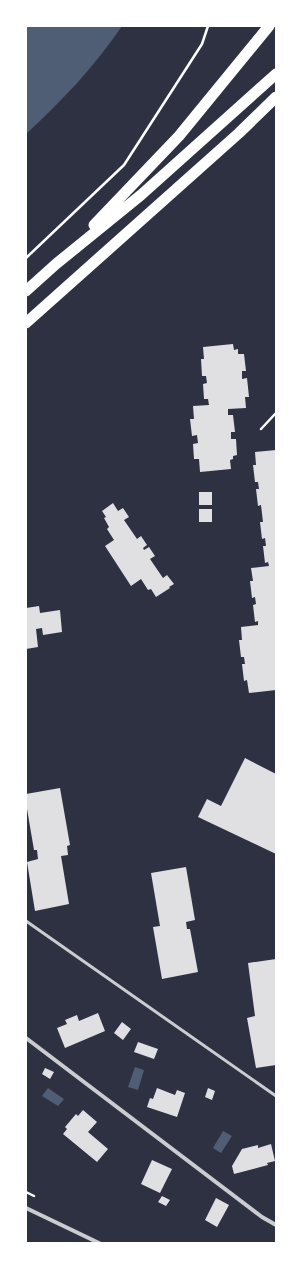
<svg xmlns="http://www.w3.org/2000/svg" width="302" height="1269" font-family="Montserrat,sans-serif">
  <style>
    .water { fill: #4f5d75 }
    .building { fill: #e0e0e3 }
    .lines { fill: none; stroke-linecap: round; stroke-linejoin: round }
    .path { stroke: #fff; stroke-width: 2.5 }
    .service { stroke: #caccd0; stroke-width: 3 }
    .minor { stroke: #caccd0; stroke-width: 4 }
    .trunk { stroke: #fff; stroke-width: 11 }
  </style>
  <rect width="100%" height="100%" fill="#2d3142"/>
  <!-- water -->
  <path class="water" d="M26,26H122C95,66 62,101 26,134Z
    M135,1067L144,1070L138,1090L128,1087Z
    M48,1088L64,1099L58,1106L42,1096Z
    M223,1131L232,1136L221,1153L213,1148Z"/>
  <!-- building -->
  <path class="building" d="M233,344L234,350L238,349V354H244L246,371H242V379L247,378L249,397H245L246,408L228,409V415H233L235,432H231V439H236L237,455L233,456V459L230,460L231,469L200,472L199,459H194L193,444L198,443L197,435L192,436L190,419H194L193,406L209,405L208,399H204L203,384L207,383L206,376H202L201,359H204L203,347Z
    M276,450V690L249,693L247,680L244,681L242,664H245L244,657H241L239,640H242L241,627L258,625V621L255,622L253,605L256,604L255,597L252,598L250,581H253L251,568L269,566L268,562L265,563L263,546H266L265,538L262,539L260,522H263L261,505L258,506L256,489H259L258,482H255L253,465H256L255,452Z
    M199,492H212V505H199Z
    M113,503L118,511L123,508L129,517L124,520L137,539L141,536L147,545L143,548L144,550L149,547L155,556L150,559L163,578L167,575L174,584L169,587L170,588L156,597L151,589L148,590L141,579L131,586L105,546L114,540L107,529L109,527L104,518L106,517L102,511Z
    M199,509H212V522H199Z
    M39,606L40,613L60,610L62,632L43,635L42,628L36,629L38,647L26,649V608Z
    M245,758L276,774V854L198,817L207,799L221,806Z
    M60,788L70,845L67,846L68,855L61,856L69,904L35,911L27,862L38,859L37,850H34L26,803V794Z
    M186,867L195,920L186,922L187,929H190L198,972L162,979L153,927L160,926L151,873Z
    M276,959V1065L256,1068L247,1018L255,1016L248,963Z
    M98,1013L105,1031L65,1048L57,1028L67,1024L65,1020L77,1015L79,1021Z
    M122,1022L131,1029L123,1040L114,1033Z
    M138,1042L158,1049L154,1059L134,1052Z
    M45,1068L54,1072L50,1079L42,1074Z
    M157,1088L175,1095L177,1090L185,1093L177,1117L147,1107L150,1098L153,1099Z
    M208,1088L215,1091L212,1100L205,1097Z
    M83,1110L97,1122L88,1132L108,1149L97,1162L63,1134L67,1129L65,1127L76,1114L78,1116Z
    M271,1144L275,1161L267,1163L268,1165L234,1174L232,1166L242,1149L258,1145V1148Z
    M152,1160L172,1169L160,1193L141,1184Z
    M162,1196L170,1200L166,1206L158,1202Z
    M216,1198L229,1205L217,1227L205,1220Z"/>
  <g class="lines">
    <!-- path -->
    <path class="path" d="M26,258L124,165L202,44L208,26
      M261,429L276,413
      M26,1192L34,1196"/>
    <!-- service -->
    <path class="service" d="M26,921L276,1096"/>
    <!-- minor -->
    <path class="minor" d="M26,1038L262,1217L276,1225
      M26,1208L99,1243"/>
    <!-- trunk -->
    <path class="trunk" d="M94,225L179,136L269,26
      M26,291L56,264L141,195L276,74
      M26,323L239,133L276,97"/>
  </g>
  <!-- border -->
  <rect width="302" height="1269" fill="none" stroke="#ffffff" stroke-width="54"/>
</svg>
